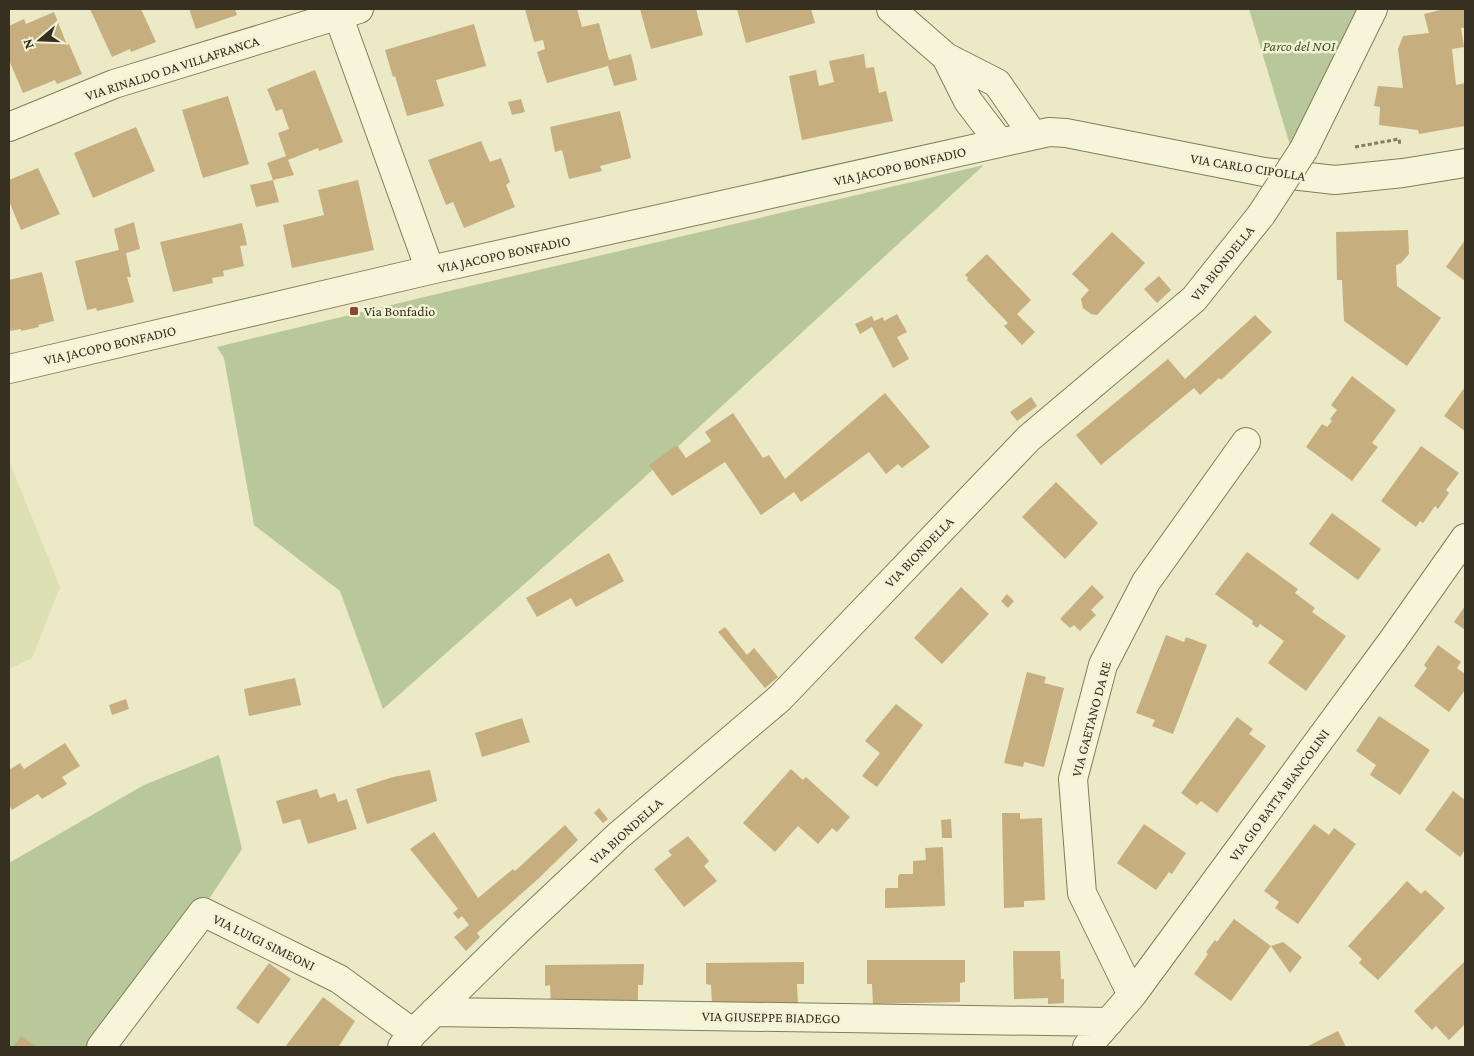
<svg xmlns="http://www.w3.org/2000/svg" width="1474" height="1056" font-family="'Crimson Pro',serif">
  <style>
    .farmland { fill: #dde0b4 }
    .green { fill: #b8c89b }
    .building { fill: #c6ae7f }
    .lines { fill: none; stroke-linecap: round; stroke-linejoin: round }
    .minor-casing { stroke: #857c5d; stroke-width: 30 }
    .path { stroke: #857c5d; stroke-width: 3; stroke-dasharray: 4 2.5; stroke-linecap: butt }
    .minor { stroke: #f6f5d9; stroke-width: 28 }
    .minor-bridge-casing { stroke: #857c5d; stroke-width: 30; stroke-linecap: butt }
    .minor-bridge { stroke: #f6f5d9; stroke-width: 28 }
    .poi-dot { fill: #904732; stroke: #f3f2d5; stroke-width: 2 }
    .labels { text-anchor: middle; stroke-width: 5; stroke-linejoin: round; paint-order: stroke }
    .park-label { font-size: 14px; font-style: italic; fill: #3d5128; stroke: #f3f2d5 }
    .street-label { font-size: 14px; fill: #363020; stroke: #f3f2d5 }
    .poi-label { font-size: 14px; fill: #363020; stroke: #f3f2d5; text-anchor: start }
  </style>
  <rect width="100%" height="100%" fill="#ebe9c6"/>
  <!-- farmland -->
  <path class="farmland" d="M9,461L60,587L32,658L9,669Z"/>
  <!-- green -->
  <path class="green" d="M1249,9H1359L1290,145Z
    M984,165L635,486L383,709L340,591L254,525L224,358L217,347L437,294Z
    M219,755L242,849L137,1008L106,1047H9V863L144,785Z"/>
  <!-- building -->
  <path class="building" d="M90,9H141L156,42L131,52L130,49L112,57Z
    M189,9H235L237,15L196,29Z
    M525,9H577L582,27L599,23L609,60L631,54L637,80L614,86L608,66L547,83L537,52L545,49L543,40L534,42Z
    M640,9H696L703,35L651,49Z
    M737,9H811L815,23L746,43Z
    M1444,9L1465,10V28H1461L1464,47L1452,49L1456,85L1465,83V126L1419,134L1418,130L1379,125L1380,107L1374,106L1378,86L1403,88L1398,49L1403,36L1429,33L1424,14Z
    M54,12L67,45L69,44L82,74L57,84L55,80L23,93L9,60V26L24,19L26,24Z
    M474,24L486,66L436,80L444,106L407,116L395,76L393,77L385,50Z
    M864,54L866,68L874,67L879,93L886,91L893,121L802,140L789,76L816,70L819,86L834,82L829,61Z
    M315,70L343,142L319,151L318,148L288,160L294,175L273,180L267,163L286,156L278,133L289,129L282,109L276,111L267,89Z
    M228,96L249,164L203,178L182,110Z
    M521,99L525,112L512,115L508,102Z
    M620,111L631,158L600,166L602,171L569,179L562,150L555,152L550,127Z
    M136,127L155,171L93,198L74,153Z
    M481,141L490,162L501,158L510,182L506,185L515,207L464,228L453,202L446,205L428,160Z
    M38,168L60,214L21,230L9,201V180Z
    M273,180L279,202L256,207L250,185Z
    M358,180L374,250L292,268L283,225L324,215L318,190Z
    M134,222L140,249L126,253L131,277H127L134,302L97,311L96,308L87,310L75,261L119,250L114,229Z
    M242,223L247,245L240,246L244,266L223,271L224,276L212,278L213,283L173,292L160,242Z
    M1408,230L1409,254L1401,263L1396,265L1397,286L1441,318L1407,366L1344,321L1342,280H1337L1336,232Z
    M1112,232L1145,263L1097,315L1091,314L1083,308L1081,299L1089,290L1072,274Z
    M1465,240V281L1446,267Z
    M987,254L1031,300L1017,314L1035,332L1022,345L1004,326L1008,323L967,280L968,278L965,275Z
    M42,272L54,321L38,325L39,327L21,331V329L9,331V280Z
    M1159,276L1171,290L1157,303L1144,289Z
    M897,314L907,332L897,337L909,359L893,368L872,327L860,334L855,324L872,316L874,321L883,317L884,321Z
    M1255,315L1272,332L1221,380L1219,378L1200,395L1194,388L1101,465L1076,435L1168,359L1185,379Z
    M1352,376L1396,410L1372,443L1378,447L1352,481L1306,447L1322,424L1327,427L1332,421L1330,419L1337,410L1331,405Z
    M1465,387V431L1444,416Z
    M885,393L930,447L902,468L898,464L886,474L869,452L801,502L794,492L761,515L725,462L672,496L649,465L677,445L686,458L711,441L705,432L733,413L763,458L769,455L785,479Z
    M1031,397L1037,406L1017,421L1010,412Z
    M1421,446L1459,473L1446,490L1449,493L1438,509L1435,506L1423,523L1420,521L1416,527L1381,501Z
    M1056,482L1098,523L1065,559L1022,517Z
    M1332,513L1381,549L1358,580L1309,544Z
    M1247,552L1298,589L1295,593L1315,608L1312,612L1346,636L1306,691L1268,663L1284,641L1260,624L1257,628L1252,624L1253,621L1215,594Z
    M609,553L624,581L576,607L571,598L537,617L526,598Z
    M1092,585L1104,597L1091,610L1096,615L1080,631L1074,625L1070,628L1060,619Z
    M961,587L989,614L942,664L914,638Z
    M1007,594L1014,601L1008,608L1001,601Z
    M1465,606V630L1454,622Z
    M725,627L747,655L754,648L778,677L765,688L718,632Z
    M1166,635L1184,642L1186,637L1207,645L1173,734L1152,726L1155,720L1136,713Z
    M1438,645L1461,662L1457,668L1465,674V690L1449,712L1414,686L1427,668L1424,665Z
    M1027,672L1046,677L1044,683L1064,688L1044,767L1024,762L1023,767L1004,763Z
    M295,678L301,705L249,716L244,689Z
    M126,699L129,709L112,715L109,705Z
    M896,704L923,725L877,787L862,776L880,753L865,741Z
    M1379,716L1430,750L1400,795L1370,775L1376,765L1356,751Z
    M1237,717L1253,729L1249,734L1266,746L1217,813L1201,801L1197,805L1181,793Z
    M522,718L530,742L482,757L475,733Z
    M65,743L80,766L62,777L67,784L42,799L38,794L12,810L9,805V770L20,763L24,769Z
    M791,769L803,780L806,777L850,817L837,832L832,828L818,844L798,826L775,852L743,823Z
    M430,770L437,801L367,824L356,789L393,777Z
    M317,789L320,798L335,793L338,802L347,799L357,829L308,844L300,819L283,824L276,801Z
    M1453,791L1465,800V850L1460,857L1425,830Z
    M599,808L608,819L603,823L594,813Z
    M1002,813H1020V819L1042,818L1045,900L1024,901V907L1004,908Z
    M951,819L952,838H942L941,820Z
    M1144,824L1186,853L1172,874L1169,872L1156,890L1117,863Z
    M1314,824L1329,835L1334,828L1356,844L1298,924L1275,908L1279,902L1264,891Z
    M565,825L578,840L538,879L477,933L480,937L466,951L454,937L469,925L462,916L458,919L453,913L458,909L410,849L434,832L478,898L513,869L515,871Z
    M688,836L709,861L704,866L717,881L684,907L654,869L672,855L668,851Z
    M943,847L945,906L885,908V890L886,888H898V876L900,874H913V861L926,860L925,848Z
    M1407,881L1421,894L1425,890L1445,908L1378,980L1359,963L1362,959L1348,946Z
    M1234,919L1271,946L1231,1001L1194,974L1208,954L1206,952L1215,940L1217,942Z
    M1283,942L1302,957L1290,973L1271,946Z
    M1013,951H1060L1061,979H1064V1003L1048,1004V998L1014,999Z
    M867,960H965V982L960,983V1002L873,1004L872,984H867Z
    M1465,961V1024L1449,1040L1436,1026L1432,1030L1414,1011Z
    M804,962V984H797L798,1004L712,1005L711,985L706,984V963Z
    M269,963L291,979L258,1024L236,1008Z
    M644,964L643,985H638V1004L551,1005L550,985L545,986V965Z
    M323,997L355,1021L339,1046L341,1047H285Z
    M1338,1031L1346,1047H1306Z
    M21,1036L36,1047H17L14,1046Z"/>
  <g class="lines">
    <defs>
      <path id="minor" d="M891,9L946,57L997,83L1033,135
        M338,15L430,270
        M946,57L968,101L1000,143
        M9,127L114,84L359,9
        M1304,149L1373,9
        M9,369L430,270L1049,132L1066,133L1264,172L1335,180L1403,173L1465,163
        M1132,995L1082,893L1073,779L1103,665L1146,582L1246,442
        M434,1012L1109,1022
        M101,1047L203,912L339,979L413,1033
        M402,1047L413,1033L519,929L618,836L780,698L1029,438L1194,299L1261,215
        M1087,1047L1132,995L1393,640L1465,538"/>
    </defs>
    <!-- minor casing -->
    <use href="#minor" class="minor-casing"/>
    <!-- path -->
    <path class="path" d="M1355,147L1399,139L1400,145"/>
    <!-- minor -->
    <use href="#minor" class="minor"/>
    <defs>
      <path id="minor-bridge" d="M1261,215L1304,149"/>
    </defs>
    <!-- minor-bridge casing -->
    <use href="#minor-bridge" class="minor-bridge-casing"/>
    <!-- minor-bridge -->
    <use href="#minor-bridge" class="minor-bridge"/>
  </g>
  <!-- markers -->
  <rect class="poi-dot" x="349" y="306" width="10" height="10" rx="2.5"/>
  <g class="labels">
    <!-- park labels -->
    <g class="park-label">
      <text x="1299" y="51">Parco del NOI</text>
    </g>
    <!-- street labels -->
    <g class="street-label">
      <text transform="translate(172 68) rotate(-18)" y="5">VIA RINALDO DA VILLAFRANCA</text>
      <text transform="translate(900 166) rotate(-13)" y="5">VIA JACOPO BONFADIO</text>
      <text transform="translate(1248 167) rotate(9)" y="5">VIA CARLO CIPOLLA</text>
      <text transform="translate(504 254) rotate(-12)" y="5">VIA JACOPO BONFADIO</text>
      <text transform="translate(1222 263) rotate(-51)" y="5">VIA BIONDELLA</text>
      <text transform="translate(110 345) rotate(-13)" y="5">VIA JACOPO BONFADIO</text>
      <text transform="translate(919 552) rotate(-46)" y="5">VIA BIONDELLA</text>
      <text transform="translate(1091 719) rotate(-75)" y="5">VIA GAETANO DA RE</text>
      <text transform="translate(1279 795) rotate(-54)" y="5">VIA GIO BATTA BIANCOLINI</text>
      <text transform="translate(626 831) rotate(-42)" y="5">VIA BIONDELLA</text>
      <text transform="translate(264 942) rotate(26)" y="5">VIA LUIGI SIMEONI</text>
      <text transform="translate(771 1017) rotate(1)" y="5">VIA GIUSEPPE BIADEGO</text>
    </g>
    <!-- poi labels -->
    <g class="poi-label">
      <text x="364" y="316">Via Bonfadio</text>
    </g>
  </g>
  <!-- border -->
  <rect width="1474" height="1056" fill="none" stroke="#363020" stroke-width="20"/>
  <!-- north arrow -->
  <g transform="translate(40 40) rotate(251)" stroke="#f3f2d5" stroke-width="4" paint-order="stroke">
  <path d="M0-4L9 19L0 12L-9 19Z" fill="#363020"/>
  <text y="-8" font-size="14" font-weight="bold" text-anchor="middle" fill="#363020">N</text>
  </g>
</svg>
